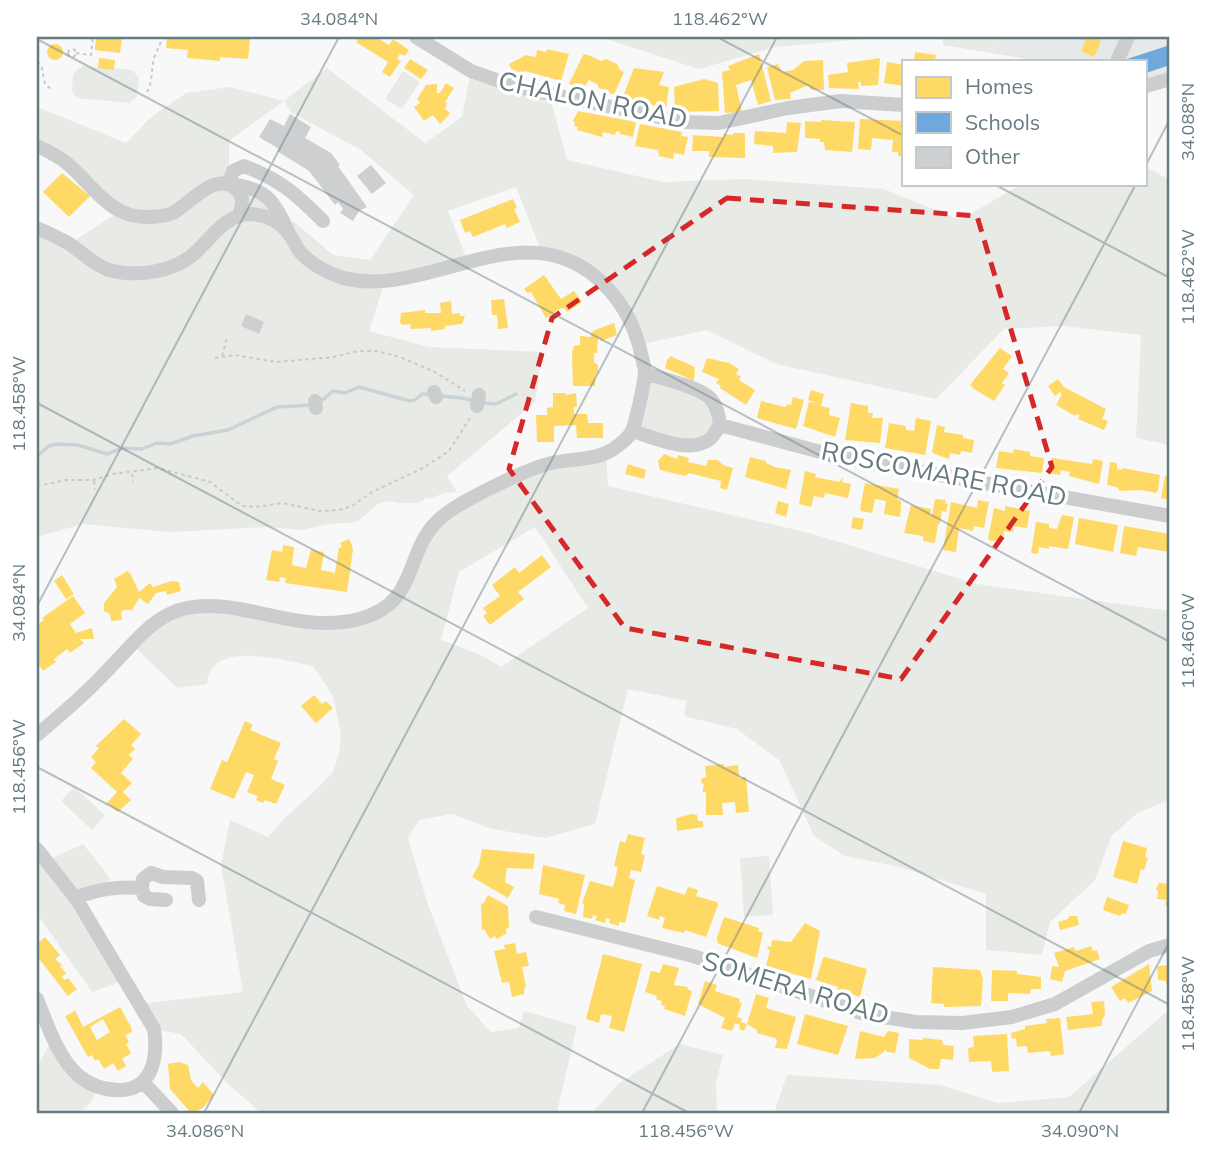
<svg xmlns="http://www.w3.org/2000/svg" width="1207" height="1150" font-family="Mulish,sans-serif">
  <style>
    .built { fill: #e7e9e8 }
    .green { fill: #e8eae6; fill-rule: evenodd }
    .homes { fill: #ffd966; fill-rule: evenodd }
    .schools { fill: #6fa8dc }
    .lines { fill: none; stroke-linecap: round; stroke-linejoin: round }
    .stream { stroke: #cad4d6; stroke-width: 3.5 }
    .building { fill: #cdcfd0 }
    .path { stroke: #c8c9ca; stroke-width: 2; stroke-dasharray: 3.5 3.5; stroke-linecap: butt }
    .minor { stroke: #cbcdce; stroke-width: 14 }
    .marked { fill: none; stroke: #d62828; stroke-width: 5; stroke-dasharray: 14 9; stroke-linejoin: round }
    .ticks { fill: none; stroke: #667a81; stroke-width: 2; stroke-opacity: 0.45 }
    .labels { text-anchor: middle; stroke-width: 7; stroke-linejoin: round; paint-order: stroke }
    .street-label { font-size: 26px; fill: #667a81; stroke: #fff }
    .neatline { fill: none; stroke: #667a81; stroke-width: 2.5 }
    .ticks-label { font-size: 18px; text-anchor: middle; fill: #667a81 }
  </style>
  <rect width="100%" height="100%" fill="#f8f8f8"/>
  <!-- built -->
  <path class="built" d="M1000,37H1170V79L1146,86V61H1039L997,54Z"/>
  <!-- green -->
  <path class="green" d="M600,37H888L775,47L699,69Z
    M943,37H1000L997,54L943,45Z
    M82,66L132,70L139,77L137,96L130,103L77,98L72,91L73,74Z
    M327,68L425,143L462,117L471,71L549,94L567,160L663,182L744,179L884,189L960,220L1022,184H1146V167L1170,180V445L1136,438L1141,335L1063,326L1004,329L936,399L776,364L707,330L639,345L603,283L542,253L516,187L448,211L468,262L385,281L369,331L429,347L542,352L535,402L447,476L457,492L444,493L429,499L427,497L419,503H399L389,501L378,504L357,522L329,524L302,530L267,527L171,532L82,524L37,537V228L69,244L119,212L37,146V107L126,143L150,118L186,93L230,87L284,101ZM284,101L292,113L361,150L414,195L370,260L333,255L293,221L288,230L262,192L229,184V141Z
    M403,71L420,82L402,109L385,99Z
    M645,373L700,392L720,425L696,445L632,431Z
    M606,455L608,486L809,533L977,584L1170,611V799L1138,813L1112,835L1095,880L1050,922L1042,955L986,950V894L896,866L845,856L814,836L780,761L737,729L684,716L687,701L628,689L595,824L546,838L492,829L452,814L419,820L408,838L427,902L467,1006L491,1032L519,1028L524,1011L577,1026L557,1112L560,1113H261L227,1083L181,1034L154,1029L140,1004L243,992L221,865L230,820L268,837L286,817L320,786L333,772L339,753L341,734L333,696L313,666C285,661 210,638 207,684L177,688L132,644L180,609L321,623L386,607L432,526L530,471ZM535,527L588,608L501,667L481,655L441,640L459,572Z
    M74,787L105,815L92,830L61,801Z
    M83,844L111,879L77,901L125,980L92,992L37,914V865Z
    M769,856L773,915L744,917L740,858Z
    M1170,1009V1113H774L787,1075L940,1085L998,1103L1069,1097Z
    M53,1038L97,1087C87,1122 67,1113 37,1113V1067Z
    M680,1044L723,1055L716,1083L717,1113H592L618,1084Z"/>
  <!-- homes -->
  <path class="homes" d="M96,37H122L120,53L95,50Z
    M167,37L250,39L248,59L220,57V61L187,58L188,50L166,48Z
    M355,37H381L379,39L389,45L393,39L409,50L405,56L400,54L397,59L401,61L390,77L382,72L388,62L356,42L358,39Z
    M1079,37H1101L1099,47L1094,57L1081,51L1086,41L1078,39Z
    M47 52a8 8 0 1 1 16 0a8 8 0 1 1-16 0Z
    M547,49L569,54L561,81L525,71L515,77L509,64L526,55L536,57L537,50L547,52Z
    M915,52L936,55L935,61H914Z
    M586,54L601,61L606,59L617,64L620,70L624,72L614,95L599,88L597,84L589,80L582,90L569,84L583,55Z
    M759,54L771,101L758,105L751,80L736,85L742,112L725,113L722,72L730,70L728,66Z
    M99,58L115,60L114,70L98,68Z
    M880,58L878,85L861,86V82H858L859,89L829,88L828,75L848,72L847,63Z
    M410,59L428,70L421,79L404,68Z
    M823,60L824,90H811L808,85L790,93L791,99L775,100L767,67L778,64L782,72L793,70L804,61Z
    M887,62L904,65V86L884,83Z
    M634,68L664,72L659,85L669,87L666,108L622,99Z
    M704,79L718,83L719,111L675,112L674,87Z
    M446,83L454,88L445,102L447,103L445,109L450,113L448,116L440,124L433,115L424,121L414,107L420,103L417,99L426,85L437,84V93H440Z
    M578,111L636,122L633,137L620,134V132L616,131L615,135L603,132L602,137L577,130L578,127L574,126L575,122L573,121Z
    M860,119L904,121V153L902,156H898V152H892L893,140L872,138L871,150L858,149Z
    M821,120L855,122L852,152L825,150L824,142H820V139L805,138V121L821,122Z
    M787,122L801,123L797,152L773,153V146L754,144L755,131L786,133Z
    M640,124L682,132L681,136L688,137L684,155L674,153L673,159L659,156L658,150L635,146Z
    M733,133H745V158L709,157V151H692L693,135L724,137V134L733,135Z
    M62,173L90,196L69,217L43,192Z
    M513,199L517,208L514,209L520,222L507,228L505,224L473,237L470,231L465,233L460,220Z
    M544,275L561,299L574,291L582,302L567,312L564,308H561L546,318L531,292L527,293L524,289Z
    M504,299L508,328L498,329L497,315H492L491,300Z
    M451,301L452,314L460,313V316H465L462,324L445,326V329L431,331V328L411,329L410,324L402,325L400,322L401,313L425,310V313H441L440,303Z
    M614,323L617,335L601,341L598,337L597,353H594V362L598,365V372L595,376V386H573L572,352L574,346L580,345V336L591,337V333L595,330Z
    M1000,348L1012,356L1003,369L1009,373L1002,383L1005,385L994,401L972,388L973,387L970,385Z
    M670,356L695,367L694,381L665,368L667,359H669Z
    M707,358L729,363L739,369L736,374L741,377L739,380L755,390L746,405L720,388L721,386L716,383L719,379L702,372Z
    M1058,379L1064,387L1106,409L1102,419L1108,421L1104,430L1078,419L1080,415L1076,414L1075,416L1056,405L1062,394L1060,392L1055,396L1048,386Z
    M811,390L824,394L821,406L830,408L829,415L840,418L835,437L803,426L809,402L817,403L808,400Z
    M553,393H566V395L576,393L577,407H574V414H587L588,423H603V438H577L576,425L554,426V442H537L536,415H547V408L553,407Z
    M793,397L804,400L796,429L757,418L761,401L785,407L788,404L791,405Z
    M851,403L868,406V413H873L872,418H883L880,443L845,440Z
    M916,418L931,421L925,455L885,448L889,423L906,426V430L914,431Z
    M937,425L945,427L944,432L963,435V438L974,440L972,453L961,451L960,455L950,453L949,459L935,454L932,452Z
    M1014,449L1030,452V456L1044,458L1042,473L996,468L999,451L1013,453Z
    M664,454L677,459L678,455L689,458L688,462L706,466L708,460H718L723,465L733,468L727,490L720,488L721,481L689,473L685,476L660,470L658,461Z
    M750,457L766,461V463L775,467L791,470L786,489L745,477Z
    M1052,458L1092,464L1093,459L1103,461L1099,484L1069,476L1070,472L1061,470L1060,475L1048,473Z
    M1110,462L1117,463V469L1122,470V468L1160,475L1158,491L1155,493L1142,490L1120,491L1117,487L1107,485Z
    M628,464L646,470L644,479L625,474Z
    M805,471L816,474L815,477L839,482L843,477L842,482L851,484L848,498L825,493L824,498L814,496L811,507L799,504Z
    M1165,476H1170V500L1161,498Z
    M865,483L899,489L897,499L901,501V508L900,517L884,514L886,501L875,499L872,513L861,511L860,508Z
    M935,499L946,500L945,503L948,504L946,512L942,511L940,524H938L935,543L923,541V536L904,533L911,505L931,509L930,515L932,516Z
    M978,500L989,502L984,528L974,526L973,531L959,528L956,552L943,550L951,502L977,508Z
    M778,501L789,504L786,517L775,513Z
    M1005,506L1030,511L1027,528L1013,526V532L1004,531L1003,540L991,541L988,539L994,508L1005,511Z
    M1062,515L1074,517L1068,549L1049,546V549L1039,547L1038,554L1031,553L1036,522L1049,524V528L1057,529Z
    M853,517L864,519L862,530L851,528Z
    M1079,518L1118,525L1113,552L1075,544Z
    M1124,526L1170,534V552L1138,547L1136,556L1120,553Z
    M349,539L353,548L351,549H353L347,592L285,583L286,578L280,577L279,582L266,580L272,550L282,552L283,545L294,547L292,565L306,568L311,550L324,552L321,570L335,573L339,547L342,548L340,543Z
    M542,555L551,567L518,592L524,599L490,625L483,616L487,613L483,608L500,596L492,585L515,567L519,573Z
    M127,571L130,573L139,592L150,583L153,587L172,581L179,582L181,591L167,595L166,591L156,593L148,604L139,598L132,610H123L121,613L122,620L111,621L110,614L104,611V603L117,587L114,579Z
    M62,575L74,594L66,599L54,581Z
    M73,596L85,613L70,624L76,633L92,628L94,639H80L84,643L70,653L67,649L54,659L56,662L43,671L37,662V625L44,620L42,618Z
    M314,695L322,704L326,701L333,708L316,723L301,706Z
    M124,719L141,734L131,745L135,749L129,755L133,759L121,773L132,783L123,792L131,800L118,812L107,803L117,792L91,768L96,762L91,757L99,748L96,746Z
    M245,721L253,725L250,730L281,743L274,759L278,761L271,779L285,785L276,804L265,800L263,803L256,800L258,796L247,792L254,775L246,772L234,799L210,789L222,760L227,762L230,756Z
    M724,764V767L738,765L739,778L746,777L749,812L736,813L735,802L722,803L723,815H706V792H703V787L705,785L702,784L701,779L706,777L705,766Z
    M692,814L697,815L698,821H703V827L677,831L676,818Z
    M628,834L645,838L641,854L645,855L641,872L631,870L629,878L635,880L625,923L619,922V926L609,923L610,919L606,918L605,923L595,920L597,916L593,915L592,919L583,917L584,904L582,903L590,881L613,887L618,867L614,866L620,841L625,843Z
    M1123,841L1147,848L1145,857L1148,858L1144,870L1141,869L1137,884L1113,877Z
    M482,849L535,854L533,869L507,868L505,882L514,887L508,898L472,877L479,865Z
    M543,865L585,875L576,914L564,911L565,905L558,903L559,899L539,894Z
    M1159,883L1170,884V910L1165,904L1167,900L1157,899L1158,892L1156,889Z
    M657,886L685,895L688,887L698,890L696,896L717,902L718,905L706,937L685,930L684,933L662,928L665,918L660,916L659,920L647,916Z
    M488,895L508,906L509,927L505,930L507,933L497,939L495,936L490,939L484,929L482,931L481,903L483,904Z
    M1107,897L1129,905L1126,914L1122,913L1120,916L1103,910Z
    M1069,916H1077L1079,925L1060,930L1058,922L1068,919Z
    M724,917L759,928L758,931L763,933L757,958L717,943L718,940H716Z
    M805,923L820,931L811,979L766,966L770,950L767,949L768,946L771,947L772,940L791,942Z
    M45,937L60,955L55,959L62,965L60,966L66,973L62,977L65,980L68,978L77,989L68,996L37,956V944Z
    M515,943L517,954L526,952L529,966L522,967L526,987L524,990V994L512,997L509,982L502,983L494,951L505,949L504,945Z
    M1091,946L1093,951L1097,950L1100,959L1065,971L1062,982L1050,979L1052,966L1059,967L1054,953L1074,947L1076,951Z
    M603,954L642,964L624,1032L609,1028L612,1016L601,1014L599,1023L586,1019Z
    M825,957L867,969L860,997L837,990L838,987L816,980L823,958Z
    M663,964L679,968L674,985L688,987L687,989L692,991L685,1016L664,1009L665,1006L661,1005L662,1001L656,999L657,996L645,992L651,971L660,973Z
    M1149,964L1152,991L1128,1003L1125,998L1120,1001L1111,987Z
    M1170,965V984H1166V981L1158,980L1157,966Z
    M933,967L980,970L983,979L981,1006L944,1007V1004L931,1003Z
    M992,970L1017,971V974L1041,977V989H1031L1030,994L1008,993V1001H991Z
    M705,981L717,985L715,991L740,999L739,1002L742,1003L737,1017L742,1018L741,1022L747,1024L744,1031L739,1029L740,1025L735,1023L732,1031L721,1028L725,1018L698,1004Z
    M756,994L769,998L766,1008L796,1017L787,1049L775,1048L777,1041L775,1038L757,1033V1030L747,1024Z
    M1104,1001L1105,1015L1102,1020V1026L1068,1030L1066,1017L1093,1014L1091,1002Z
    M120,1007L131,1027L132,1032L125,1035L129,1042L126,1044L131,1053L122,1059L126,1066L118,1071L113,1063L104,1069L98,1059L95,1061L92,1055L88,1057L65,1016L72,1013L75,1010L83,1027ZM103,1019L110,1032L97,1040L90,1027Z
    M805,1014L848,1026L838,1055L797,1044Z
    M1060,1018L1064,1054L1051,1056L1050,1051L1028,1053L1027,1046L1017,1047L1016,1038L1012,1039L1011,1033L1025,1029V1026L1047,1023L1046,1019Z
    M860,1031L884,1037L888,1031L899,1033L895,1053L887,1052L885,1049L884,1052L875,1058L855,1059Z
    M1007,1034L1009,1071L992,1072L991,1061L969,1062L968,1048L974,1047L973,1036Z
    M923,1038L942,1040L943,1045L954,1046L953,1060L941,1059L939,1069H930L909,1058V1039L923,1040Z
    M179,1062L188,1065L191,1080L198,1088L203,1082L214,1095L203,1108L191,1113L170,1089L168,1064Z"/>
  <!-- schools -->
  <path class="schools" d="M1170,45V65L1146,73V61H1127V59Z"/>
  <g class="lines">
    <!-- stream -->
    <path class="stream" d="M439,395C452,399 461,395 475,402
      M320,402L333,391L345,393L359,387L410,401L415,400L422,394L431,395
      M482,403L496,404L516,394
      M37,456L49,446L58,444L78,445L107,454L123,448L142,449L157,443L170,444L193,436L228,430L277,407L313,405"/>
  </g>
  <!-- building -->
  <path class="building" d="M290,114L311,127L305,138L331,153L340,165L338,166L367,207L359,211L353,221L340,213L343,209L338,202L335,205L309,171L277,151L279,149L259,137L270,119L284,126Z
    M371,165L386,183L372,194L357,176Z
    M246,314L264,322L259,334L241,326Z"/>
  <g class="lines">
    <!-- path -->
    <path class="path" d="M68 53a4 4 0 1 1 8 0a4 4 0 1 1-8 0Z
      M76,53L91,55L93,37
      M37,63L41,64L45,84L53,91
      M147,92C154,80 150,65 156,53C159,46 161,45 161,37
      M222,356L227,338
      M215,358L235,355L276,362L334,357L358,351H376L400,357L435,372L465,391
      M132,474L133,482
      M94,481L95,489
      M37,486L66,480H93L113,474L158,468L210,482L242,506L256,507L282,503L320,511L339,510L352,506L372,492L423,468L449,451L470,418"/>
    <!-- minor -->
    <path class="minor" d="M416,37L471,71L517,87L683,122L719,123L788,108L841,101L904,105
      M1117,61L1128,37
      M1146,86L1170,79
      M37,146C48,151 60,157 69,165C93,186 110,217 146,217C155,217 165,216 173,213C190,204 216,169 237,190C245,197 242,207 239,215
      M37,228C48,233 60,238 71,245C84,254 94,265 109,270C135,277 168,273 190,257C210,242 222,215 250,214C265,214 281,222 289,234C294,240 296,248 301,253C311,264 326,272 340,277C424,302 519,210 597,278C619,297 633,321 640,349C641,355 644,364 645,371C645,380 636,422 632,431C629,437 622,443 616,447C599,461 573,458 551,463C527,469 460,501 442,517C403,548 421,604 359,619C318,630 279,616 239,609C160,595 148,631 99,679C80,699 58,717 37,735
      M287,229C273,198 264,188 229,184L233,171L244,166C281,180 296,194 323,221
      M434,392L436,397
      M315,401L316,408
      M477,406L479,395
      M720,425L839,457L1170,516
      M632,431C653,437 689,455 710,439C714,436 717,429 720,425C719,416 717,405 710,398C697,386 662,379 645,373
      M37,849L77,900L154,1029C158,1057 153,1090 119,1090C104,1090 91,1086 79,1076C58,1058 47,1024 37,999
      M142,888L144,896L150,899L166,900
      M75,898C99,889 117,886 142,888L143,879L151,873L163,877L192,878L197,881L199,900
      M536,917L693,956L864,1014L916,1022L962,1023L1012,1017L1055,1004L1149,951L1170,945
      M144,1083L172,1113"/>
  </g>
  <!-- marked area -->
  <path class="marked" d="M727,198L977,216L1052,467L901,679L625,628L509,469L552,318Z"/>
  <!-- ticks -->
  <path class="ticks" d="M717,37L904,136M37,39L1170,642M1146,165L1170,119M994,184L1170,278M37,403L1170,1005M37,606L339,37M37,767L689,1113M204,1113L777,37M642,1113L1136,184M1079,1113L1170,941"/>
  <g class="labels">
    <!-- street labels -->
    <g class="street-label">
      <text transform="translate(593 100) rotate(12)" y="9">CHALON ROAD</text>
      <text transform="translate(944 474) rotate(11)" y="9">ROSCOMARE ROAD</text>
      <text transform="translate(796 988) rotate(17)" y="9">SOMERA ROAD</text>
    </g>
  </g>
  <!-- border -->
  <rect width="1207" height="1150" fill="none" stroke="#ffffff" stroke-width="77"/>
  <!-- legend -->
  <rect x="902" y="60" width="245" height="126" fill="#ffffff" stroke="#c2cacd" stroke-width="2"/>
  <rect x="916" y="77" width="35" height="21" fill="#ffd966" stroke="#c2cacd" stroke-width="2"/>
  <text x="965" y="94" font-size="21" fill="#667a81">Homes</text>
  <rect x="916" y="112" width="35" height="21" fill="#6fa8dc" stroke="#c2cacd" stroke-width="2"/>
  <text x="965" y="130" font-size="21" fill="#667a81">Schools</text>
  <rect x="916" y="147" width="35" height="21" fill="#cdcfd0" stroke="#c2cacd" stroke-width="2"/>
  <text x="965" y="164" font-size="21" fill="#667a81">Other</text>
  <rect x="38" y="38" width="1130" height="1074" class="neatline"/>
  <g class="ticks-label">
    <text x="339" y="25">34.084°N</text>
    <text x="720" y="25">118.462°W</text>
    <text transform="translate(1188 122) rotate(-90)" y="6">34.088°N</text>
    <text transform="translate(1188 277) rotate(-90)" y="6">118.462°W</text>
    <text transform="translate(19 404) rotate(-90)" y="6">118.458°W</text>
    <text transform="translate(19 603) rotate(-90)" y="6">34.084°N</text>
    <text transform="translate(1188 641) rotate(-90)" y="6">118.460°W</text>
    <text transform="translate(19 767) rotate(-90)" y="6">118.456°W</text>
    <text transform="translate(1188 1004) rotate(-90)" y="6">118.458°W</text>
    <text x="205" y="1137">34.086°N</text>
    <text x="686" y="1137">118.456°W</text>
    <text x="1080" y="1137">34.090°N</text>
  </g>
</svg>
